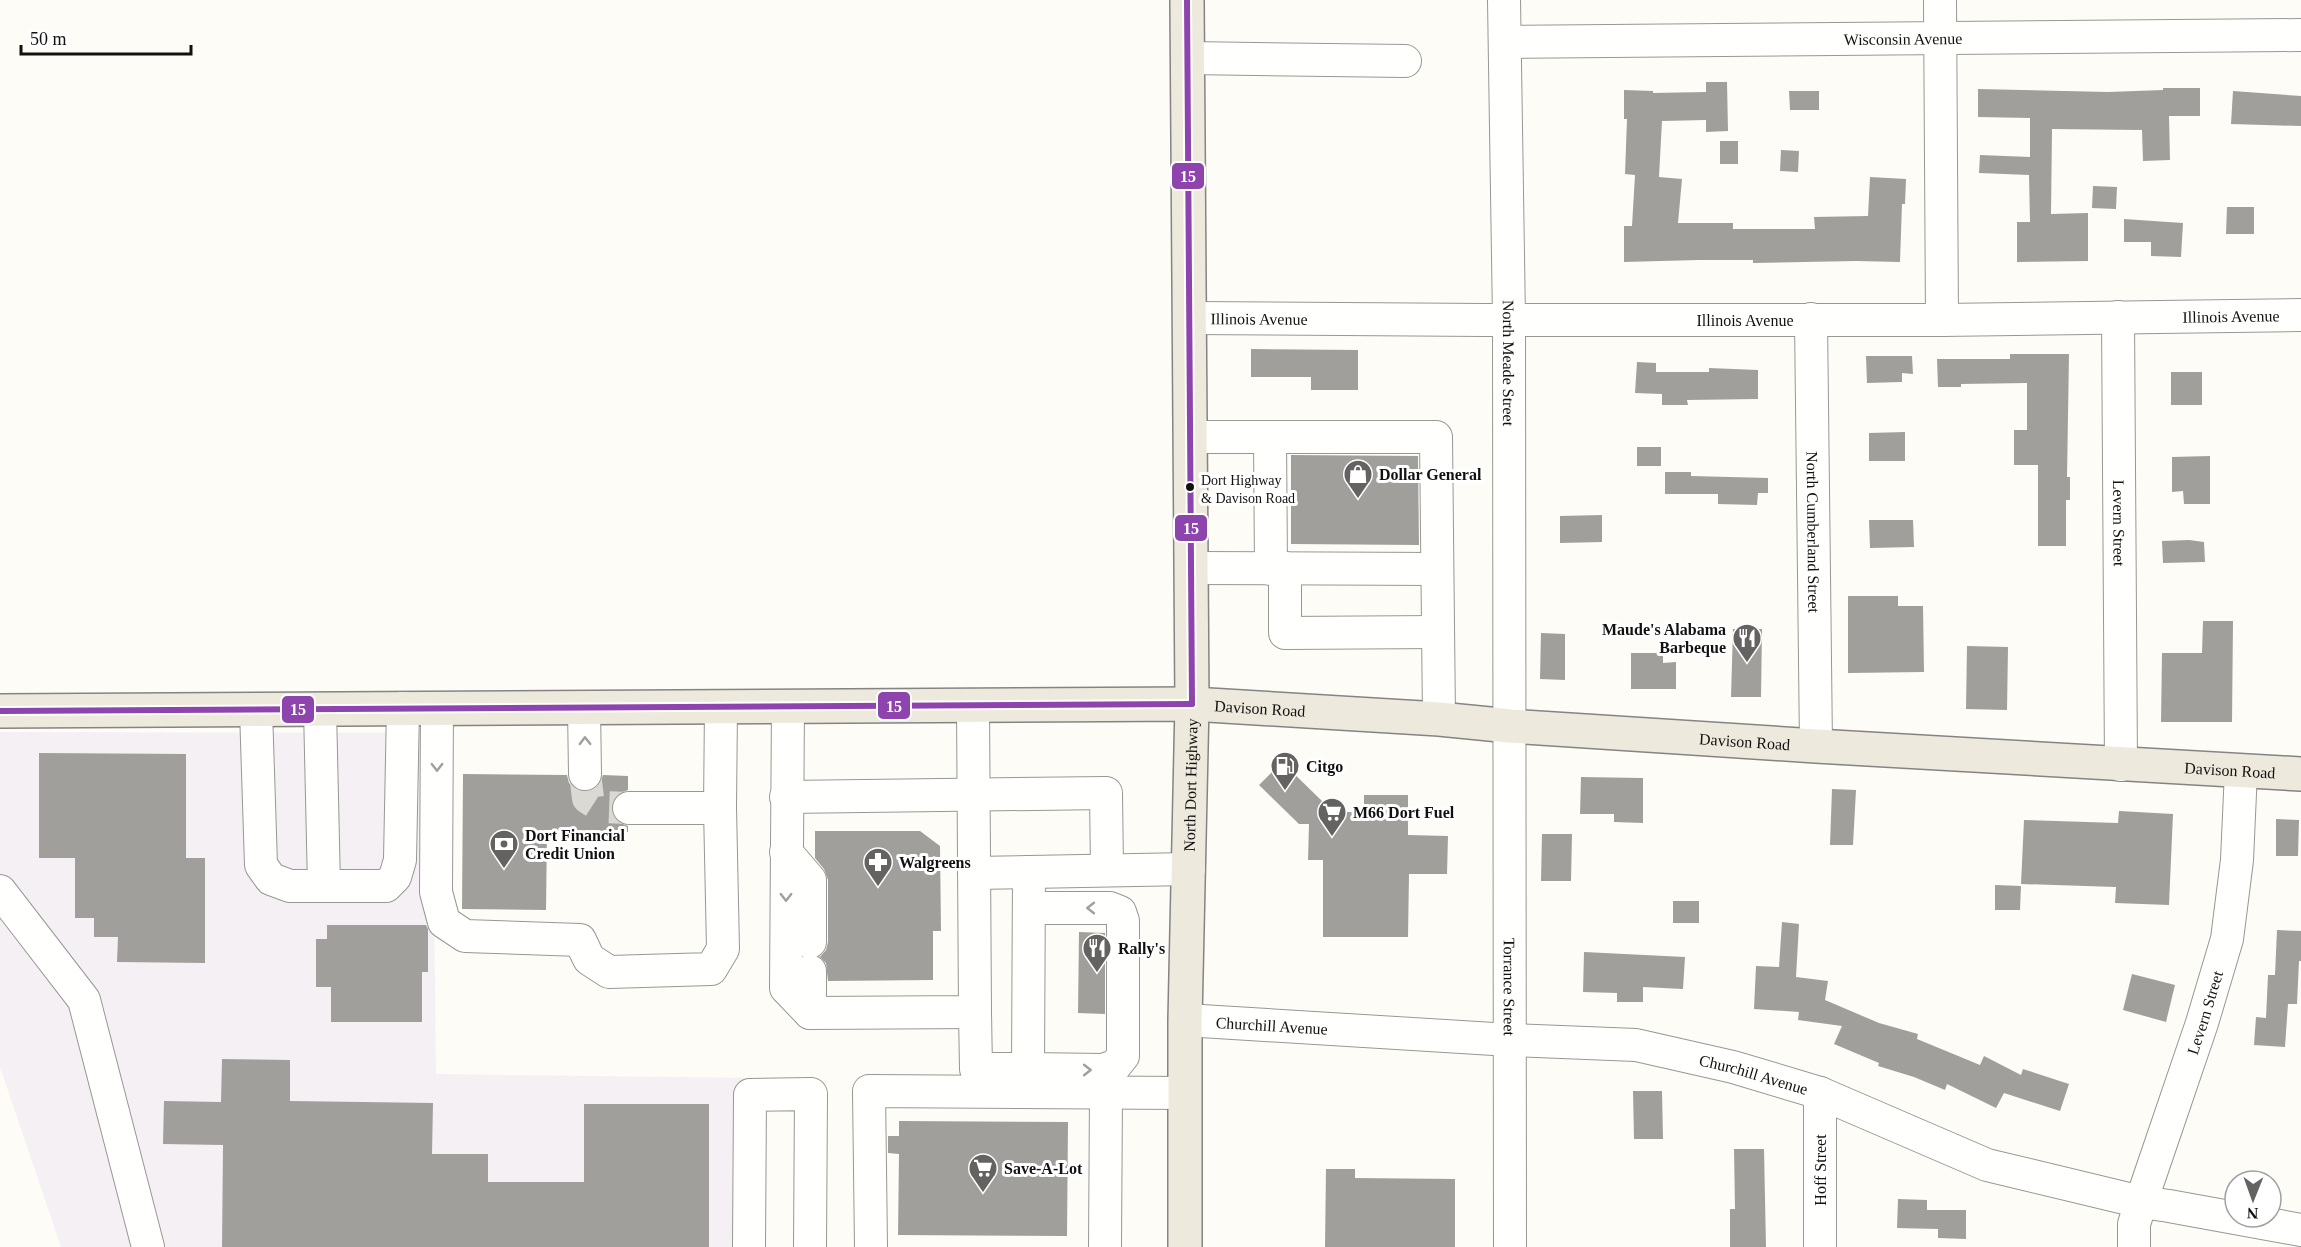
<svg xmlns="http://www.w3.org/2000/svg" width="2301" height="1247" viewBox="0 0 2301 1247" font-family="Georgia,serif">
  <style>
    .industrial { fill: #f5f0f3 }
    .building { fill: #a19f9c }
    .lines { fill: none; stroke-linecap: round; stroke-linejoin: round }
    .minor-tunnel { stroke: #dad9d4; stroke-width: 32; stroke-dasharray: 32 16; stroke-linecap: butt }
    .minor-casing { stroke: #979795; stroke-width: 34 }
    .major-casing { stroke: #858482; stroke-width: 36 }
    .minor { stroke: #fffffe; stroke-width: 32 }
    .major { stroke: #ede9dc; stroke-width: 33 }
    .bus-1-casing { stroke: #fff; stroke-width: 10 }
    .bus-1 { stroke: #8e44ad; stroke-width: 6 }
    .oneway { stroke: #a0a09f }
    .bus-dot { fill: #111; stroke: #fff; stroke-width: 2 }
    .labels { text-anchor: middle; stroke-width: 6; stroke-linejoin: round; paint-order: stroke }
    .bus-label { font-size: 14px; fill: #111; stroke: #fff; text-anchor: start }
    .street-label { font-size: 16px; fill: #111; stroke: #fff }
    .poi-label { font-size: 16px; font-weight: bold; fill: #111; stroke: #fff; text-anchor: start }
    .line-badge { stroke: #fff; stroke-width: 2 }
    .badge-label { font-size: 16px; text-anchor: middle; font-weight: bold; fill: #fff }
  </style>
  <rect width="100%" height="100%" fill="#fdfcf7"/>
  <polygon class="industrial" points="0,732 432,733 436,1074 759,1078 757,1247 61,1247 0,1067"/>
  <g class="building">
    <polygon points="1706,82 1727,82 1728,131 1706,132 1706,120 1662,121 1659,177 1682,179 1678,223 1733,223 1733,229 1815,229 1814,217 1868,216 1870,177 1906,179 1905,204 1902,204 1900,262 1856,261 1753,263 1753,260 1699,260 1624,262 1624,226 1632,226 1635,175 1625,174 1627,119 1624,119 1624,90 1653,91 1653,93 1706,92"/>
    <polygon points="2163,88 2200,88 2200,116 2169,116 2170,160 2143,161 2142,130 2052,129 2051,214 2088,213 2088,261 2017,262 2017,222 2030,222 2029,175 1979,173 1980,155 2030,157 2030,118 1978,117 1978,89 2108,92 2163,90"/>
    <polygon points="1789,91 1819,91 1819,110 1790,110"/>
    <polygon points="2233,91 2301,96 2301,126 2231,124"/>
    <rect x="1720" y="141" width="18" height="23"/>
    <polygon points="1781,150 1799,151 1798,172 1780,171"/>
    <polygon points="2093,186 2117,187 2116,209 2092,208"/>
    <polygon points="2227,207 2254,207 2254,234 2226,234"/>
    <polygon points="2124,219 2183,223 2181,257 2151,256 2151,242 2124,242"/>
    <polygon points="1251,349 1358,350 1358,390 1311,390 1311,377 1251,377"/>
    <polygon points="2010,354 2069,354 2067,477 2070,477 2070,500 2066,500 2066,546 2038,546 2038,465 2014,465 2014,430 2027,430 2027,383 1961,384 1961,387 1938,387 1937,359 2010,359"/>
    <polygon points="1866,356 1912,356 1913,374 1902,373 1902,382 1867,383"/>
    <polygon points="1637,362 1656,363 1656,372 1709,372 1709,368 1758,370 1758,399 1687,400 1688,405 1662,405 1662,394 1635,393"/>
    <rect x="2171" y="372" width="31" height="33"/>
    <polygon points="1905,432 1905,461 1869,461 1869,433"/>
    <rect x="1637" y="447" width="24" height="19"/>
    <polygon points="1291,455 1418,456 1419,545 1291,544"/>
    <polygon points="2210,456 2210,504 2184,504 2183,491 2172,492 2172,457"/>
    <polygon points="1665,472 1691,472 1691,476 1768,478 1768,493 1758,493 1757,505 1718,504 1718,494 1665,494"/>
    <polygon points="1602,515 1602,542 1560,543 1560,516"/>
    <polygon points="1869,520 1913,520 1914,547 1870,548"/>
    <polygon points="2189,540 2204,542 2205,562 2163,563 2162,541"/>
    <polygon points="1848,596 1898,596 1898,606 1923,606 1924,672 1848,673"/>
    <polygon points="2203,621 2233,621 2232,722 2161,722 2162,653 2202,653"/>
    <polygon points="1733,629 1762,629 1761,697 1731,697"/>
    <polygon points="1541,633 1565,634 1565,680 1540,679"/>
    <polygon points="1967,646 2008,647 2007,710 1966,709"/>
    <polygon points="1631,653 1663,653 1663,663 1676,662 1676,689 1631,689"/>
    <polygon points="39,753 186,754 186,858 205,858 205,963 117,962 118,937 94,937 94,918 75,918 75,858 39,858"/>
    <polygon points="1282,762 1322,801 1321,812 1364,812 1364,795 1408,795 1408,835 1448,836 1447,874 1409,874 1408,937 1323,937 1323,860 1308,860 1309,824 1299,824 1259,785"/>
    <polygon points="463,774 567,775 569,783 576,789 585,792 595,789 600,783 603,775 628,776 628,790 620,793 614,799 611,807 614,817 620,823 628,826 628,832 547,831 546,910 462,909"/>
    <polygon points="1581,777 1643,778 1643,823 1614,822 1614,814 1580,814"/>
    <polygon points="1832,789 1856,790 1853,845 1830,845"/>
    <polygon points="2119,811 2173,814 2169,905 2115,903 2116,887 2021,884 2024,820 2118,823"/>
    <polygon points="2276,819 2299,820 2298,856 2276,856"/>
    <polygon points="815,831 920,831 940,846 941,931 933,931 933,980 828,981 826,963 820,957 826,950 828,942 828,880 824,869 815,858"/>
    <polygon points="1542,834 1572,834 1571,881 1541,881"/>
    <polygon points="1995,885 2021,886 2020,910 1995,910"/>
    <rect x="1673" y="901" width="26" height="22"/>
    <polygon points="1782,922 1799,924 1796,977 1828,981 1825,1000 1879,1023 1918,1034 1917,1039 1980,1065 1984,1056 2021,1075 2023,1069 2069,1084 2060,1111 2004,1093 1996,1108 1947,1084 1945,1090 1914,1077 1878,1066 1879,1063 1834,1044 1842,1026 1798,1020 1799,1012 1754,1009 1756,966 1779,967"/>
    <polygon points="327,925 426,925 428,929 428,972 422,972 422,1022 331,1022 331,987 316,987 316,939 327,939"/>
    <polygon points="2277,930 2301,931 2301,961 2299,961 2297,1004 2288,1004 2285,1047 2254,1045 2256,1017 2266,1018 2268,975 2275,975"/>
    <polygon points="1079,932 1105,933 1105,1014 1078,1013"/>
    <polygon points="1584,952 1685,957 1683,989 1643,987 1643,1002 1617,1002 1617,993 1583,992"/>
    <polygon points="2132,974 2175,985 2166,1022 2123,1010"/>
    <polygon points="222,1059 290,1060 290,1101 433,1103 432,1154 488,1154 488,1182 584,1182 584,1104 709,1104 709,1247 222,1247 223,1145 163,1144 164,1101 221,1102"/>
    <polygon points="1633,1091 1662,1091 1663,1139 1634,1139"/>
    <polygon points="899,1121 1068,1122 1067,1236 898,1235 899,1154 888,1153 888,1136 899,1136"/>
    <polygon points="1734,1149 1764,1149 1766,1247 1730,1247 1730,1209 1735,1209"/>
    <polygon points="1326,1169 1355,1169 1355,1178 1455,1179 1455,1247 1325,1247"/>
    <polygon points="1898,1199 1927,1200 1927,1210 1966,1210 1966,1239 1938,1238 1938,1229 1897,1228"/>
  </g>
  <g class="lines">
    <polyline class="minor-tunnel" points="585,774 588,798 602,807 629,808"/>
    <g class="minor-casing">
      <g id="minor">
        <path id="s1" d="M1504,0l5,320 1,927"/>
        <polyline points="1940,0 1942,320"/>
        <path id="s2" d="M1505,42l796,-7"/>
        <polyline points="1188,58 1405,61"/>
        <path id="s3" d="M2118,317l3,448"/>
        <path id="s4" d="M1190,318l295,2h457l359,-5"/>
        <path id="s5" d="M1811,319l5,427"/>
        <polyline points="1191,437 1436,437 1439,719"/>
        <polyline points="1270,437 1271,569"/>
        <polyline points="1191,568 1437,569"/>
        <polyline points="1285,568 1285,633 1438,632"/>
        <polyline points="788,706 786,988 810,1013 975,1012 973,706"/>
        <polyline points="437,708 436,892 444,922 465,936 580,940 589,959 609,972 711,969 723,949 720,808 721,707"/>
        <polyline points="584,708 585,774"/>
        <polyline points="320,709 324,886"/>
        <polyline points="256,710 261,865 271,879 290,886 386,886 395,877 400,860 403,708"/>
        <polyline points="786,797 1106,793 1107,870"/>
        <polyline points="629,808 720,808"/>
        <polyline points="786,852 810,880 810,942"/>
        <polyline points="974,873 1189,869"/>
        <polyline points="0,891 84,1000 148,1247"/>
        <polyline points="975,1012 976,1069 1028,1069 1029,872"/>
        <polyline points="810,1013 810,971"/>
        <path id="s6" d="M1185,1020l325,20 126,5 97,22 87,26 167,72 154,37 28,4 132,24"/>
        <polyline points="1028,1069 1103,1070 1115,1066 1123,1056 1123,921 1120,912 1110,908 1029,908"/>
        <polyline points="1820,1093 1820,1247"/>
        <polyline points="749,1247 750,1095 811,1094 810,1247"/>
        <polyline points="871,1247 869,1091 1185,1093"/>
        <polyline points="1105,1247 1106,1093"/>
        <path id="s7" d="M2134,1247v-23l7,-22 61,-179 25,-84 10,-79 4,-89"/>
      </g>
    </g>
    <g class="major-casing">
      <g id="major">
        <path id="s8" d="M0,711l1192,-7 247,15 71,7 306,20 485,28"/>
        <path id="s9" d="M1185,1247v-227l7,-316 -5,-704"/>
      </g>
    </g>
    <use href="#minor" class="minor"/>
    <use href="#major" class="major"/>
    <g class="bus-1-casing">
      <g id="bus-1">
        <polyline points="1187,0 1192,704"/>
        <polyline points="0,711 1192,704"/>
      </g>
    </g>
    <use href="#bus-1" class="bus-1"/>
  </g>
  <defs><path id="oneway-chevron" d="M-2-3.5L2.5 0L-2 3.5" fill="none" stroke-width="1.6" stroke-linecap="round" stroke-linejoin="round" transform="scale(1.5)"/></defs>
  <g class="oneway">
    <use href="#oneway-chevron" transform="translate(585 741) rotate(-91)"/>
    <use href="#oneway-chevron" transform="translate(437 767) rotate(90)"/>
    <use href="#oneway-chevron" transform="translate(786 897) rotate(90)"/>
    <use href="#oneway-chevron" transform="translate(1091 908) rotate(180)"/>
    <use href="#oneway-chevron" transform="translate(1087 1070)"/>
  </g>
  <defs>
    <g id="shop-pin" transform="scale(1.5)"><path d="M0 17L-7.5 6A9.5 9.5 0 1 1 7.5 6Z" fill="#646362" stroke="#fff"/><path d="M-5-2.5h2.3a2.7 3.5 0 0 1 5.4 0H5L5.5 6h-11ZM-1.5-2.5h3a1.5 2.3 0 0 0-3 0Z" fill="#fff"/></g>
    <g id="restaurant-pin" transform="scale(1.5)"><path d="M0 17L-7.5 6A9.5 9.5 0 1 1 7.5 6Z" fill="#646362" stroke="#fff"/><path d="M-5-6h1v4h1v-4h1v4h1v-4h1v5L-1.5 .5V6h-2V.5L-5-1ZM5-6V6H3V1.5H1.5Q1.5-4 5-6Z" fill="#fff"/></g>
    <g id="fuel-pin" transform="scale(1.5)"><path d="M0 17L-7.5 6A9.5 9.5 0 1 1 7.5 6Z" fill="#646362" stroke="#fff"/><path d="M-5.5-6h7V0h2V4h1.3V-2.5L3-4.5l.8-.8L6-3V5H2.5V1h-1V6h-7ZM-4.2-4.7v3.2H.2V-4.7Z" fill="#fff"/></g>
    <g id="supermarket-pin" transform="scale(1.5)"><path d="M0 17L-7.5 6A9.5 9.5 0 1 1 7.5 6Z" fill="#646362" stroke="#fff"/><path d="M-6-5.5h2.5l.6 2H6L4.5 2H-2.5L-4.4-4H-6ZM-1.5 3.2a1.3 1.3 0 1 0 .1 0ZM3 3.2a1.3 1.3 0 1 0 .1 0Z" fill="#fff"/></g>
    <g id="bank-pin" transform="scale(1.5)"><path d="M0 17L-7.5 6A9.5 9.5 0 1 1 7.5 6Z" fill="#646362" stroke="#fff"/><path d="M-6-4H6V4H-6ZM0-2.3a2.3 2.3 0 1 0 0 4.6a2.3 2.3 0 1 0 0-4.6Z" fill="#fff"/></g>
    <g id="pharmacy-pin" transform="scale(1.5)"><path d="M0 17L-7.5 6A9.5 9.5 0 1 1 7.5 6Z" fill="#646362" stroke="#fff"/><path d="M-2-6h4v4h4v4h-4v4h-4v-4h-4v-4h4Z" fill="#fff"/></g>
  </defs>
  <g fill-rule="evenodd">
    <use href="#shop-pin" x="1358" y="474"/>
    <use href="#restaurant-pin" x="1747" y="638"/>
    <use href="#fuel-pin" x="1285" y="766"/>
    <use href="#supermarket-pin" x="1332" y="812"/>
    <use href="#bank-pin" x="504" y="844"/>
    <use href="#pharmacy-pin" x="878" y="862"/>
    <use href="#restaurant-pin" x="1097" y="948"/>
    <use href="#supermarket-pin" x="983" y="1168"/>
  </g>
  <circle class="bus-dot" cx="1190" cy="487" r="5"/>
  <g class="labels">
    <g class="bus-label">
      <text x="1201" y="485">Dort Highway<tspan x="1201" dy="18">&amp; Davison Road</tspan></text>
    </g>
    <g class="street-label">
      <text dy="6" stroke="none"><textPath href="#s2" startOffset="398">Wisconsin Avenue</textPath></text>
      <text dy="6" stroke="none"><textPath href="#s4" startOffset="1041">Illinois Avenue</textPath></text>
      <text dy="6" stroke="none"><textPath href="#s4" startOffset="69">Illinois Avenue</textPath></text>
      <text dy="6" stroke="none"><textPath href="#s4" startOffset="555">Illinois Avenue</textPath></text>
      <text dy="6" stroke="none"><textPath href="#s1" startOffset="363">North Meade Street</textPath></text>
      <text dy="6" stroke="none"><textPath href="#s3" startOffset="206">Levern Street</textPath></text>
      <text dy="6" stroke="none"><textPath href="#s5" startOffset="213">North Cumberland Street</textPath></text>
      <text dy="6" stroke="none"><textPath href="#s8" startOffset="1260">Davison Road</textPath></text>
      <text dy="6" stroke="none"><textPath href="#s8" startOffset="1746">Davison Road</textPath></text>
      <text dy="6" stroke="none"><textPath href="#s8" startOffset="2232">Davison Road</textPath></text>
      <text dy="6" stroke="none"><textPath href="#s9" startOffset="462">North Dort Highway</textPath></text>
      <text dy="6" stroke="none"><textPath href="#s1" startOffset="987">Torrance Street</textPath></text>
      <text dy="6" stroke="none"><textPath href="#s7" startOffset="246">Levern Street</textPath></text>
      <text dy="6" stroke="none"><textPath href="#s6" startOffset="87">Churchill Avenue</textPath></text>
      <text dy="6" stroke="none"><textPath href="#s6" startOffset="573">Churchill Avenue</textPath></text>
      <text transform="translate(1820 1170) rotate(-90)" y="6">Hoff Street</text>
    </g>
    <g class="poi-label">
      <text x="1379" y="480">Dollar General</text>
      <text x="1726" y="635" text-anchor="end">Maude's Alabama<tspan x="1726" dy="18">Barbeque</tspan></text>
      <text x="1306" y="772">Citgo</text>
      <text x="1353" y="818">M66 Dort Fuel</text>
      <text x="525" y="841">Dort Financial<tspan x="525" dy="18">Credit Union</tspan></text>
      <text x="899" y="868">Walgreens</text>
      <text x="1118" y="954">Rally's</text>
      <text x="1004" y="1174">Save-A-Lot</text>
    </g>
  </g>
  <g class="line-badge">
    <rect x="1171" y="162" width="34" height="28" rx="6" fill="#8e44ad"/>
    <rect x="1174" y="514" width="34" height="28" rx="6" fill="#8e44ad"/>
    <rect x="877" y="691" width="34" height="29" rx="6" fill="#8e44ad"/>
    <rect x="281" y="695" width="34" height="29" rx="6" fill="#8e44ad"/>
  </g>
  <g class="badge-label">
    <text x="1188" y="182">15</text>
    <text x="1191" y="534">15</text>
    <text x="894" y="712">15</text>
    <text x="298" y="715">15</text>
  </g>
  <g transform="translate(2253 1199) rotate(181)"><circle r="28" fill="#ffffff" stroke="#a0a0a0" stroke-width="1.5"/>
  <path d="M0-4.5L10 22L0 15L-10 22Z" fill="#646362"/>
  <text y="-9" font-size="16" font-weight="bold" text-anchor="middle" fill="#111111">N</text>
  </g>
  <path d="M21 45v9h170v-9" fill="none" stroke="#111111" stroke-width="3"/>
  <text x="30" y="45" font-size="18" fill="#111111" stroke="#ffffff" stroke-width="4.5" paint-order="stroke">50 m</text>
</svg>
